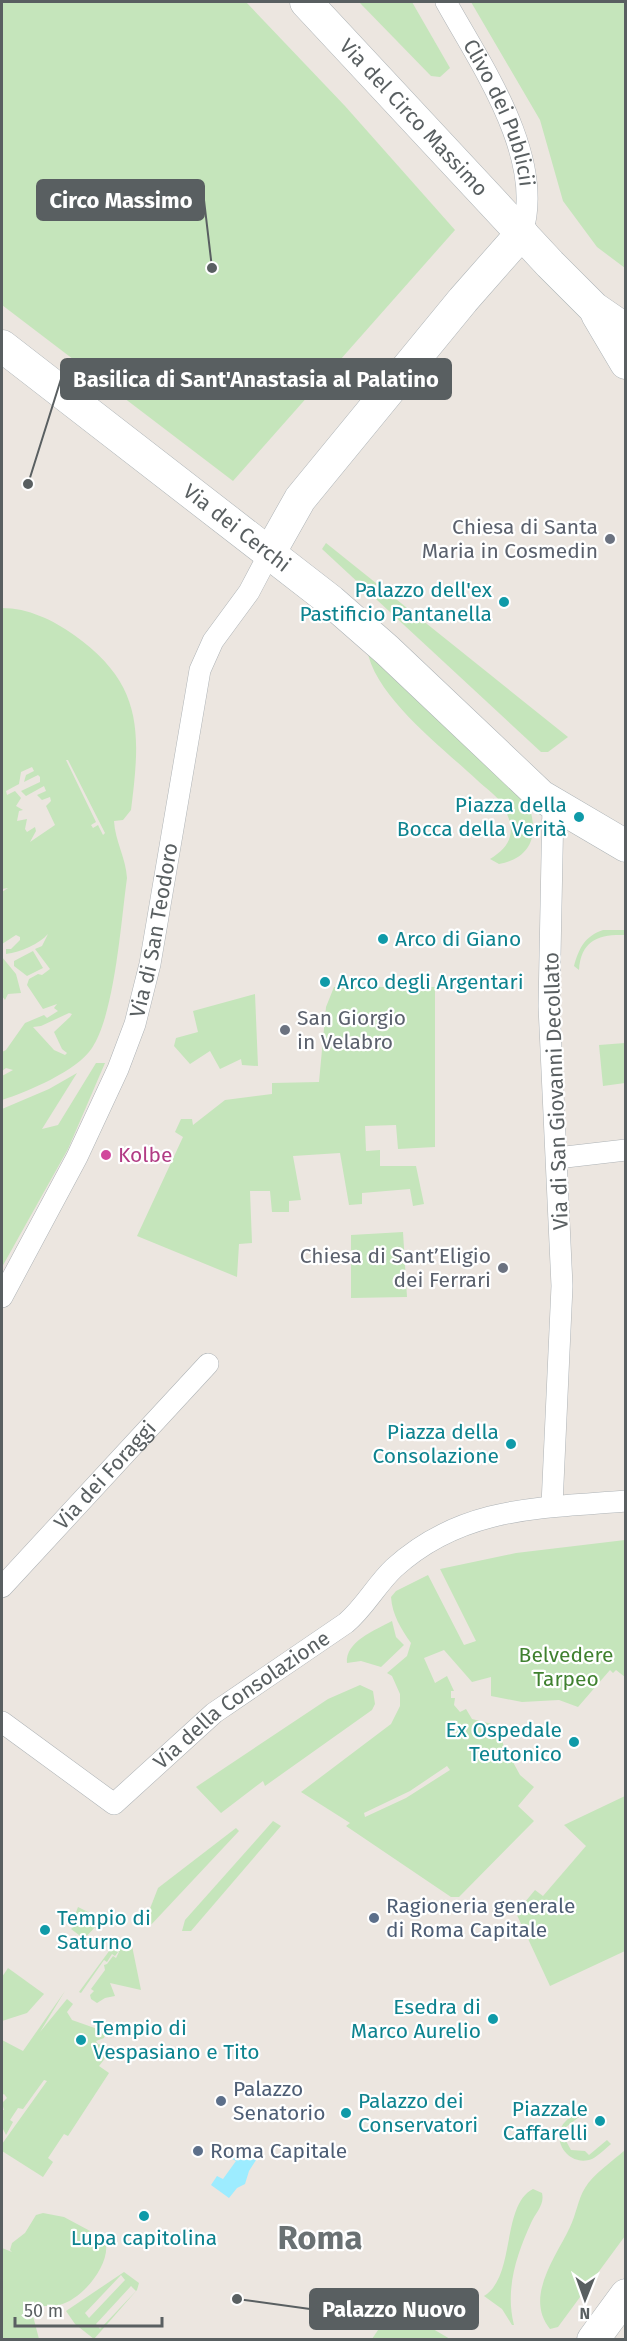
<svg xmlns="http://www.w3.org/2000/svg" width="627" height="2341" viewBox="0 0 627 2341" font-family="'Fira Sans',sans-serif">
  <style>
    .green { fill: #c5e5bb; fill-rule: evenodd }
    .water { fill: #9decff }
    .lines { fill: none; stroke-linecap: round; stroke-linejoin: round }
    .street-casing { stroke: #aeb3b6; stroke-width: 22 }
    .secondary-casing { stroke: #adb3b6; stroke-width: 33 }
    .street { stroke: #fff; stroke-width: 21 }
    .secondary { stroke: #fff; stroke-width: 32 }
    .worship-dot { fill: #6b7280; stroke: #fff; stroke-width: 2 }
    .culture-dot { fill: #0f9aa8; stroke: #fff; stroke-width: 2 }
    .hotel-dot { fill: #d1479c; stroke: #fff; stroke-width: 2 }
    .service-dot { fill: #5c6f8a; stroke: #fff; stroke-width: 2 }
    .labels { text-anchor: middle; stroke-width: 4.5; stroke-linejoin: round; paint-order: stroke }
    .street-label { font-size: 21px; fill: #595f61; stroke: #fff }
    .worship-label { font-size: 21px; fill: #5b616d; stroke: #fff; text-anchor: end }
    .culture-label { font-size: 21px; fill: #0d838f; stroke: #fff; text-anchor: end }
    .hotel-label { font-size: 21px; fill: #b23c85; stroke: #fff; text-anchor: start }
    .park-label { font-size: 21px; fill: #408130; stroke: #fff }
    .service-label { font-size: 21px; fill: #4e5e75; stroke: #fff; text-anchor: start }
    .town-label { font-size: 33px; font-weight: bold; fill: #6a7173; stroke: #fff }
    .leader { fill: none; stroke: #595f61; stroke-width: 2 }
    .callout-dot { fill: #595f61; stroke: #fff; stroke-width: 2 }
    .callout { fill: #595f61; stroke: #595f61; stroke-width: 2 }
    .callout-label { font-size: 22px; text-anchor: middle; font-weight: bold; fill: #fff }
  </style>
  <rect width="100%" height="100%" fill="#ece6e0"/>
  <g class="green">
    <polygon points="2,2 246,2 345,106 455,230 233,481 2,305"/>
    <polygon points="359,2 412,2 450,68 440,77 431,76"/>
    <polygon points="471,2 625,2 625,268 597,247 563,201 540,120"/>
    <polygon points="326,543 568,737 548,752 541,752 322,549"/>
    <path d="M2,608c26,0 51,12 72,27 69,49 67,96 57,175l-8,10 -9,1c1,20 12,37 13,57 -6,43 -12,135 -35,170 -15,23 -65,44 -90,52v-24l11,-6 -7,-2 -4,3v-19l4,-2 19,-27 19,-8 3,3 11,-7 -4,-3 3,-4 -14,5 -16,-24 2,-6 9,-5 4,1 8,-6 -15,-20 7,-3 6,-12c-9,10 -27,18 -42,20v-5h5l9,-9v-3l-4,-2 -14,9v-52l6,-4 -6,1zM66,760h2l37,73 -2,2 -5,-10 -5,3 -2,-3 5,-3zM32,767l2,4 -8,4 -2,7 14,-7 2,2v5l-19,9 5,5 18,-10 2,5 -9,4 5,5 8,-3 1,4 -5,5 9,19 -25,17 6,-11 -1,-4 -8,5 -2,-3 2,-10 -10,2 2,-10 4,-1 -7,-4 5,-8 -6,-7 -8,4 -1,-4 13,-7 2,-12zM69,1013l3,1 -2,3 -16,15 8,17 5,4 -2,2 -11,-5 -21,-23 8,-1z"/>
    <path d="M367,649l162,157c10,29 2,52 -30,58l-9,-5c22,-14 27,-28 13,-53 -5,-10 -18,-18 -26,-26 -34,-32 -103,-84 -110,-131z"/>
    <path d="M603,930h22v5c-26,-1 -44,5 -46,35l-5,-4c5,-18 11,-30 29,-36z"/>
    <polygon points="33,951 43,968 27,976 14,966 14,961"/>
    <polygon points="2,957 16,974 21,993 8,994 5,1000 2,996"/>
    <polygon points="334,987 435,987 435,1147 398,1149 396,1125 365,1126 366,1151 380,1150 380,1166 416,1166 424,1204 413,1206 410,1189 362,1193 362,1204 349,1205 340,1153 293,1156 301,1200 289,1201 289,1212 272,1212 270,1191 250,1191 252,1243 239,1244 237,1277 137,1236 183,1137 175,1132 181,1119 192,1119 193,1125 225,1100 272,1094 272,1083 319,1082 326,1007"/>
    <polygon points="255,994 258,1066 242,1065 241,1059 220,1069 210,1051 190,1064 174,1046 176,1038 198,1032 193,1011"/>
    <polygon points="625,1043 625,1083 603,1086 599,1045"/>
    <polygon points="96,1063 105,1063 68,1149 2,1267 2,1109 49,1089 77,1073 42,1129 58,1125"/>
    <polygon points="403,1232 407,1297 351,1298 351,1235"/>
    <path d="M625,1540v137l-9,-7 -3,3 -3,-3 -32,37 -19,-7 -37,2 -31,-6v-19l-19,5 -28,-32 -20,8 11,25 12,-7 7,15h-3v7h4l-1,7 6,7 6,-3 6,10 28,7 3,18 17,31 14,12 -16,19 16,15 -75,76h-8l-105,-71 4,-3 -49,-31 90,-68 9,-18v-12l-8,-18 -5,-3 20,-17 4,-13c-10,-14 -19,-29 -20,-46l5,-6 32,-16 36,70 12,-4 -36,-72 76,-16zM447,1766l3,4 -44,28 -41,19 -1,-4 46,-22z"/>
    <path d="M392,1621l4,16 8,8 -23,22 -20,-6 -14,2c-2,-21 28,-33 45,-42z"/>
    <polygon points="360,1685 373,1691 375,1704 372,1710 265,1786 263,1781 221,1813 196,1787 328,1699"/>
    <polygon points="625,1796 625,1951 550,1986 516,1913 535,1890 543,1896 586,1846 564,1825"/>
    <polygon points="273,1821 281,1826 191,1931 182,1931 185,1920"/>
    <polygon points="236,1828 239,1831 149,1927 144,1924 158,1888"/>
    <polygon points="78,1907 96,1916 100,1922 79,1944 79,1935 71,1929 76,1924 75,1915"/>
    <polygon points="130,1936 141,1990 110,1983 115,1996 105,1998 97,2003 91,1999 90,1995 94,1991 91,1989 105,1970 104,1965 107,1964 113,1956 116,1958 119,1952 116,1949 119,1942 114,1949 118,1952 115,1956 112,1954 107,1962 104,1960 81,1993 79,1992 118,1939"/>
    <polygon points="8,1968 44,1994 27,2013 2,2021 2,1977"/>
    <polygon points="65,1991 40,2032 67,1999 73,2004 67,2012 72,2020 106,2032 104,2038 96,2041 98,2044 124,2051 120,2058 110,2052 99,2066 109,2073 68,2136 64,2134 48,2158 53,2162 43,2177 2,2151 2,2144 47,2081 44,2080 23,2109 18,2108 10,2120 13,2122 6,2135 2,2127 2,2110 4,2110 2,2103 7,2098 4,2094 2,2095 2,2040 23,2051"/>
    <path d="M579,2110l4,4 -17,13 3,4 -3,10 5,9 14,1 4,4 18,-15 4,4c-6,5 -13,12 -19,15 -20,8 -40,-14 -30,-33 3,-6 12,-11 17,-16z"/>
    <path d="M625,2150v86l-67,91 -8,2c-26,-32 6,-72 20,-102 6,-12 8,-28 15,-39 8,-14 28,-27 40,-38z"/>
    <path d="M533,2189l9,4c3,12 -7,20 -11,30 -15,33 -26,67 -17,102h-2l-10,-16 -18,-13c32,-19 17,-91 49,-107z"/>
    <path d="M43,2213l21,4 41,22c8,24 -23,61 -46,66 -4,1 -10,1 -15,1l-11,10 6,23h-37v-91l10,4 -2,-2 2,-7 13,-10 11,-18z"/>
    <path d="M124,2272l15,11 -2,7 -43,49 -19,-15 -9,-13zM121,2275l4,5 -36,38 -4,-5zM131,2286l5,5 -36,38 -4,-5z"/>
    <polygon points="394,2306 450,2339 372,2339"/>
  </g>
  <polygon class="water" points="236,2147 256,2160 249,2171 245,2184 237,2188 229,2198 211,2185 217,2176 223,2179 236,2161 229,2157"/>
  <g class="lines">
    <g class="street-casing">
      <g id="street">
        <path id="s1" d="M446,2c35,63 100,156 76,231"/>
        <polyline points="557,1158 626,1150"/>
        <path id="s2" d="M2,1297l75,-140 41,-88 17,-45 15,-60 50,-294 13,-29 36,-49 20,-38"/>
        <polyline points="552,1505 562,1286 549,1006 553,806"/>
        <path id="s3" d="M2,1587l206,-223"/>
        <path id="s4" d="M2,1722l112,82 100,-91 132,-90c19,-16 30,-38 48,-55 68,-62 147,-60 232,-67"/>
      </g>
    </g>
    <g class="secondary-casing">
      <g id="secondary">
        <path id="s5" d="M306,2l244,262 44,44 32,22"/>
        <polyline points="597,314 626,363"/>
        <path id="s6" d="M2,346l329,255 56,49 154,146 85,50"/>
        <polyline points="269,554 300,499 463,300 522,233"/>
        <polyline points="593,2340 626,2295"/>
      </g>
    </g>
    <use href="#street" class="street"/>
    <use href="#secondary" class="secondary"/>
  </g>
  <g class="worship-dot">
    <circle cx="610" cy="539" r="6"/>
    <circle cx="285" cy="1030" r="6"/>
    <circle cx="503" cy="1268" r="6"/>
  </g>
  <g class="culture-dot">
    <circle cx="504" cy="602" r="6"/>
    <circle cx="579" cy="817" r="6"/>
    <circle cx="383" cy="939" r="6"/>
    <circle cx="325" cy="982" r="6"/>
    <circle cx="511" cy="1444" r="6"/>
    <circle cx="574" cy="1742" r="6"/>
    <circle cx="45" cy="1930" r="6"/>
    <circle cx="493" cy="2019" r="6"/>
    <circle cx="81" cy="2040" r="6"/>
    <circle cx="346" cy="2113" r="6"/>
    <circle cx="600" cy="2121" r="6"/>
    <circle cx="144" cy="2216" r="6"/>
  </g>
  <circle class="hotel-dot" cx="106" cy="1155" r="6"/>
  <g class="service-dot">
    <circle cx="374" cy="1918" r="6"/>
    <circle cx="221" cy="2101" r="6"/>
    <circle cx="198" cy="2151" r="6"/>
  </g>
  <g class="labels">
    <g class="street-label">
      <text dy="7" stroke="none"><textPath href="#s1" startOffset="124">Clivo dei Publicii</textPath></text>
      <text dy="7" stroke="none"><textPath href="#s5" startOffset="158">Via del Circo Massimo</textPath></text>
      <text dy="7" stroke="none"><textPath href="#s6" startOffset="297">Via dei Cerchi</textPath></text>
      <text dy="7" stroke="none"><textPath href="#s2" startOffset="400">Via di San Teodoro</textPath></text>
      <text transform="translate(556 1091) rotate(-92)" y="7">Via di San Giovanni Decollato</text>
      <text dy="7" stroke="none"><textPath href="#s3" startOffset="152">Via dei Foraggi</textPath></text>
      <text dy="7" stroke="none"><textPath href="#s4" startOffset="304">Via della Consolazione</textPath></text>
    </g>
    <g class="worship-label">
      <text x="598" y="534">Chiesa di Santa<tspan x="598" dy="24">Maria in Cosmedin</tspan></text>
      <text x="297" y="1025" text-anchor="start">San Giorgio<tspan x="297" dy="24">in Velabro</tspan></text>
      <text x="491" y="1263">Chiesa di Sant’Eligio<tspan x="491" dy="24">dei Ferrari</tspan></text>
    </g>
    <g class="culture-label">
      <text x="492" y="597">Palazzo dell'ex<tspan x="492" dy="24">Pastificio Pantanella</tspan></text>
      <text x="567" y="812">Piazza della<tspan x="567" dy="24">Bocca della Verità</tspan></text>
      <text x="395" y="946" text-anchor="start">Arco di Giano</text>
      <text x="337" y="989" text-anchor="start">Arco degli Argentari</text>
      <text x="499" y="1439">Piazza della<tspan x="499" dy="24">Consolazione</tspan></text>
      <text x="562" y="1737">Ex Ospedale<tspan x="562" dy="24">Teutonico</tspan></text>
      <text x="57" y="1925" text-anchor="start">Tempio di<tspan x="57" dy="24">Saturno</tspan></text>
      <text x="481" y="2014">Esedra di<tspan x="481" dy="24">Marco Aurelio</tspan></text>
      <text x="93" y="2035" text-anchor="start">Tempio di<tspan x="93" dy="24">Vespasiano e Tito</tspan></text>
      <text x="358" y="2108" text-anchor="start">Palazzo dei<tspan x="358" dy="24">Conservatori</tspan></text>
      <text x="588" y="2116">Piazzale<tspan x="588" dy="24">Caffarelli</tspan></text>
      <text x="144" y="2245" text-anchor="middle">Lupa capitolina</text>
    </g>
    <g class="hotel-label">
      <text x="118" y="1162">Kolbe</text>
    </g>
    <g class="park-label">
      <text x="566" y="1662">Belvedere<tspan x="566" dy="24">Tarpeo</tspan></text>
    </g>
    <g class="service-label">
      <text x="386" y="1913">Ragioneria generale<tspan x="386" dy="24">di Roma Capitale</tspan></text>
      <text x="233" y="2096">Palazzo<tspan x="233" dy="24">Senatorio</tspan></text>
      <text x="210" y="2158">Roma Capitale</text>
    </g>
    <g class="town-label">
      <text x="320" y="2249">Roma</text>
    </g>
  </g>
  <path class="leader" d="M212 268L204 200M28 484L61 379M237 2299L310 2309"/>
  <g class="callout-dot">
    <circle cx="212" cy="268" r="6"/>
    <circle cx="28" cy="484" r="6"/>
    <circle cx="237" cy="2299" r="6"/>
  </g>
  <g class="callout">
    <rect x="37" y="180" width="167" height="40" rx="6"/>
    <rect x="61" y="359" width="390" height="40" rx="6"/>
    <rect x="310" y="2289" width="168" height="40" rx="6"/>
  </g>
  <g class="callout-label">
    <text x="121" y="208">Circo Massimo</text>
    <text x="256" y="387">Basilica di Sant'Anastasia al Palatino</text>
    <text x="394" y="2317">Palazzo Nuovo</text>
  </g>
  <rect width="627" height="2341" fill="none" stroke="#595f61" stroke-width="6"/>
  <g transform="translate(585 2299) rotate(181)" stroke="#ffffff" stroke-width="4.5" paint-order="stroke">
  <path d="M0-4.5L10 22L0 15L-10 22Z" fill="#595f61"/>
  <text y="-9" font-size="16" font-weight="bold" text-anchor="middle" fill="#595f61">N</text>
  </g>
  <path d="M15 2317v9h147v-9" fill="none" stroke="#595f61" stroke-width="3"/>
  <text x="24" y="2317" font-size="18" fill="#595f61" stroke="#ffffff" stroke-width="4.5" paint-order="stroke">50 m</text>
</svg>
